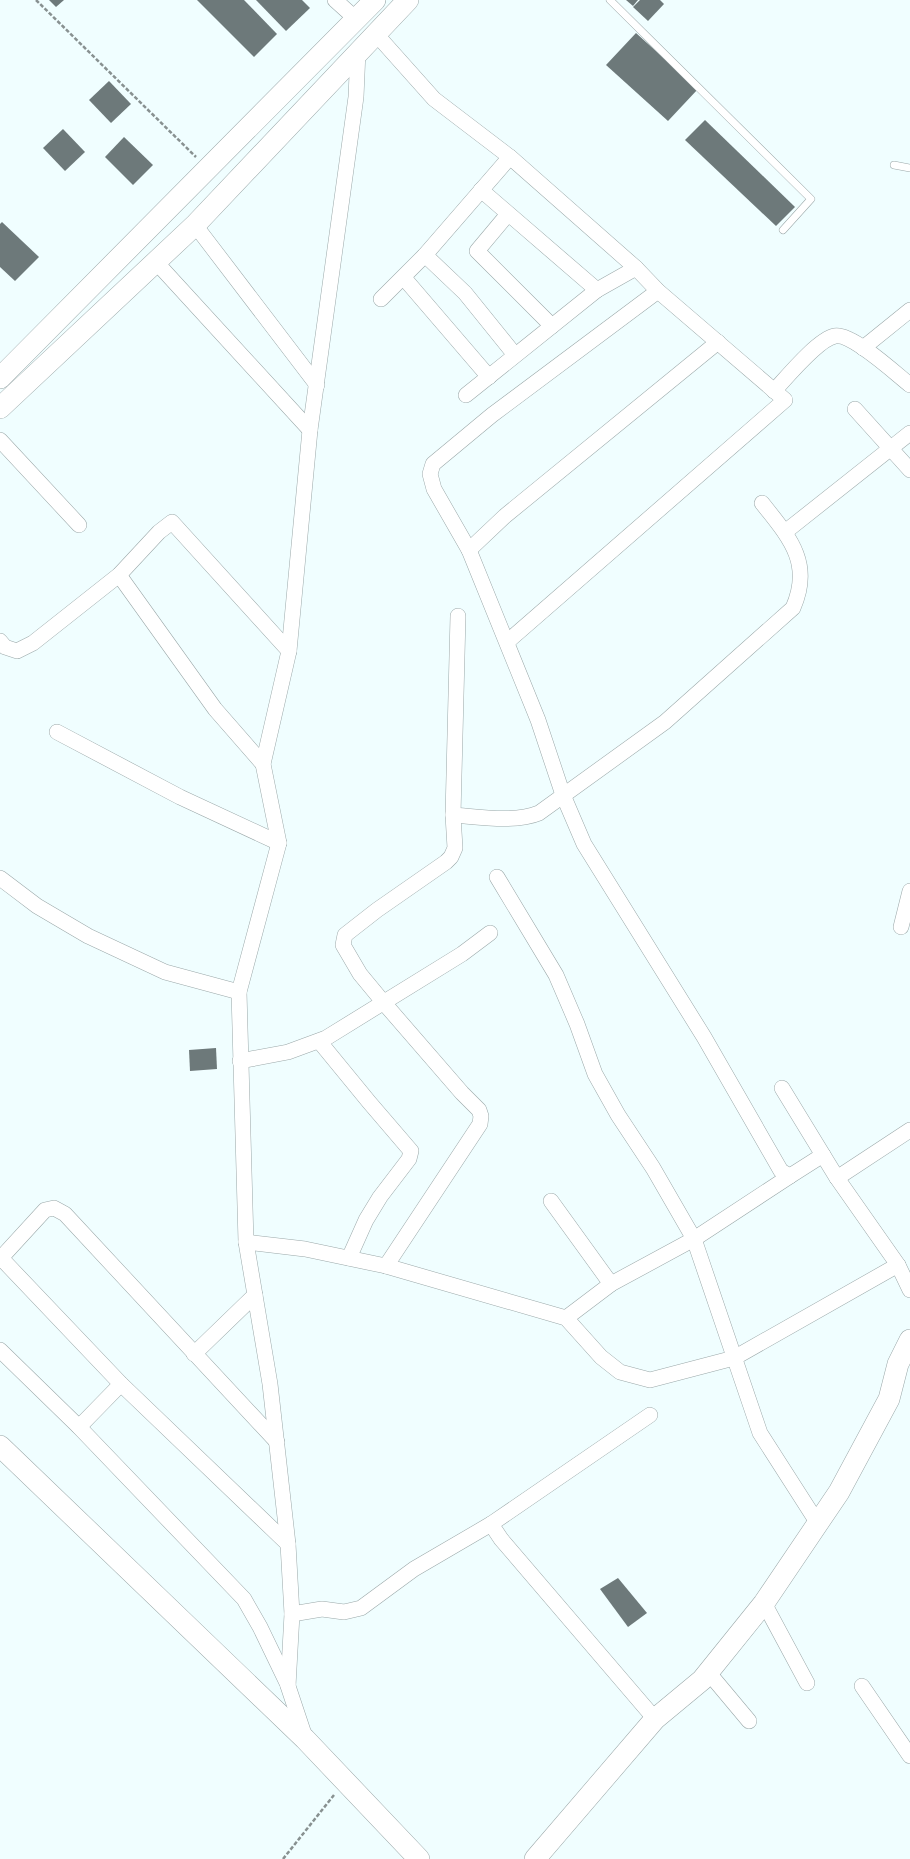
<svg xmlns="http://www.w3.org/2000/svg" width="910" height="1859" viewBox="0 0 910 1859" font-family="Cabin,sans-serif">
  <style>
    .building { fill: #6d797a }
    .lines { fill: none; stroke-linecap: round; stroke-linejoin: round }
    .lane-casing { stroke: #9ba8a9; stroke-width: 8 }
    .street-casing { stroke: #9ba8a9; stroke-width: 16 }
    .secondary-casing { stroke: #9ba8a9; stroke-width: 22 }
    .path { stroke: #889191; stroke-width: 2.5; stroke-dasharray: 4 2; stroke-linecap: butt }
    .lane { stroke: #fff; stroke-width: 7 }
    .street { stroke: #fff; stroke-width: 15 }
    .secondary { stroke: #fff; stroke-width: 21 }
  </style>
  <rect width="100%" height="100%" fill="#f0feff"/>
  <g class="building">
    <polygon points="49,0 64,0 56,7"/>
    <polygon points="197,0 244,0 277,34 254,57"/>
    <polygon points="256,0 302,0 310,8 286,31"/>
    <polygon points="626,0 638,0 633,6"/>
    <polygon points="640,0 660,0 664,4 648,21 633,7"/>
    <polygon points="636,33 698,89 668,121 606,65"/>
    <polygon points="109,81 131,104 111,123 89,100"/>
    <polygon points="705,120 795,207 776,226 685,140"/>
    <polygon points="63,129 85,152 65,171 43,148"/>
    <polygon points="124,137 153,165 133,185 105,157"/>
    <polygon points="2,222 39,257 15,281 0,267 0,224"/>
    <polygon points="216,1048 217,1069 190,1071 189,1050"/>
    <polygon points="618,1578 647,1613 628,1627 600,1589"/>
  </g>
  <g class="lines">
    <g class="lane-casing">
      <g id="lane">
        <polyline points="610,0 811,199 783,230"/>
        <polyline points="894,165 910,168"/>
      </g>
    </g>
    <g class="street-casing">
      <g id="street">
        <polyline points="335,0 356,19"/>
        <polyline points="376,34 434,99 510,157 636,268 658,291 785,400 507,642"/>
        <polyline points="481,190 597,290"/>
        <polyline points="508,214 477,251 552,326"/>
        <polyline points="195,225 317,385"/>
        <polyline points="425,255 465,293 515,355"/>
        <polyline points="156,262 310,430"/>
        <polyline points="404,278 489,377"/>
        <polyline points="658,291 492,415 433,464 430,474 434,489 469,550 505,516 718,342"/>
        <polyline points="381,299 425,255 510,157"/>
        <polyline points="863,348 910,310"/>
        <path d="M774,391c12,-13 44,-52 61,-55 17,-3 61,38 75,49"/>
        <polyline points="466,395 597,290 636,268"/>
        <polyline points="855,409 910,470"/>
        <polyline points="0,440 79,525"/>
        <polyline points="785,532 910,433"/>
        <polyline points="469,550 538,720 563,795 584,844 704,1037 781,1171 790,1176 823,1155"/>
        <polyline points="119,575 215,709 263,764"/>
        <polyline points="0,641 5,647 17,651 33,643 119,575 159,532 172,522 289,651"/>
        <polyline points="57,732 180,797 279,843"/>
        <path d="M453,815c26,2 62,8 86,-2l126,-91 128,-114c20,-45 -4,-71 -31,-105"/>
        <polyline points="497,877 556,975 577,1024 595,1074 618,1115 653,1168 694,1239 760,1433 817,1522"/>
        <polyline points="0,878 37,906 88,936 165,972 239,992"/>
        <polyline points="901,927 910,891"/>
        <polyline points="319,1041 369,1102 411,1151 409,1159 380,1197 366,1220 349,1258"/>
        <polyline points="240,1061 288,1052 326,1038 462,954 490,933"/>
        <polyline points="782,1088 837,1178 898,1265 910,1290"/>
        <polyline points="837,1178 910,1130"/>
        <polyline points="551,1201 611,1284"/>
        <polyline points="246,1242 305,1249 386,1266 566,1318 601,1357 620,1372 650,1380 734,1358 898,1265"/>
        <polyline points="1,1258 121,1384 288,1544"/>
        <polyline points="0,1259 45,1210 54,1208 65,1214 277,1442"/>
        <polyline points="386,1266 480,1124 481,1116 479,1110 462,1093 384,1003 360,974 343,945 345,935 377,910 446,862 451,857 455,848 453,815 458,616"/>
        <polyline points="566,1318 611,1284 694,1239 790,1176"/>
        <polyline points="0,1350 79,1427 244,1599 260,1627 288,1685"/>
        <polyline points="194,1354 255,1295"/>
        <polyline points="650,1415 491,1524 501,1539 655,1719"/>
        <polyline points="79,1427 121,1384"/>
        <polyline points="764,1603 807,1683"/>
        <polyline points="292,1614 322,1609 344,1612 361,1608 414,1569 491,1524"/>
        <polyline points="708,1672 749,1721"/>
        <polyline points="862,1686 910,1756"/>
        <polyline points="305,1737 288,1686 292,1614 288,1544 270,1384 246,1242 239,992 279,843 263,764 289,651 310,430 356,97 358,51"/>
      </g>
    </g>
    <g class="secondary-casing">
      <g id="secondary">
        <polyline points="0,378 375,0"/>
        <polyline points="0,408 195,225 408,0"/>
        <polyline points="0,1446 305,1739 419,1859"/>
        <polyline points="535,1859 655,1719 702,1680 764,1603 839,1492 889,1399 898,1364 910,1340"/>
      </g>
    </g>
    <g class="path">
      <polyline points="36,0 196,157"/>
      <polyline points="283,1859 334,1795"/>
    </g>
    <use href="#lane" class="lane"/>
    <use href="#street" class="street"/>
    <use href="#secondary" class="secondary"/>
  </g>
</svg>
